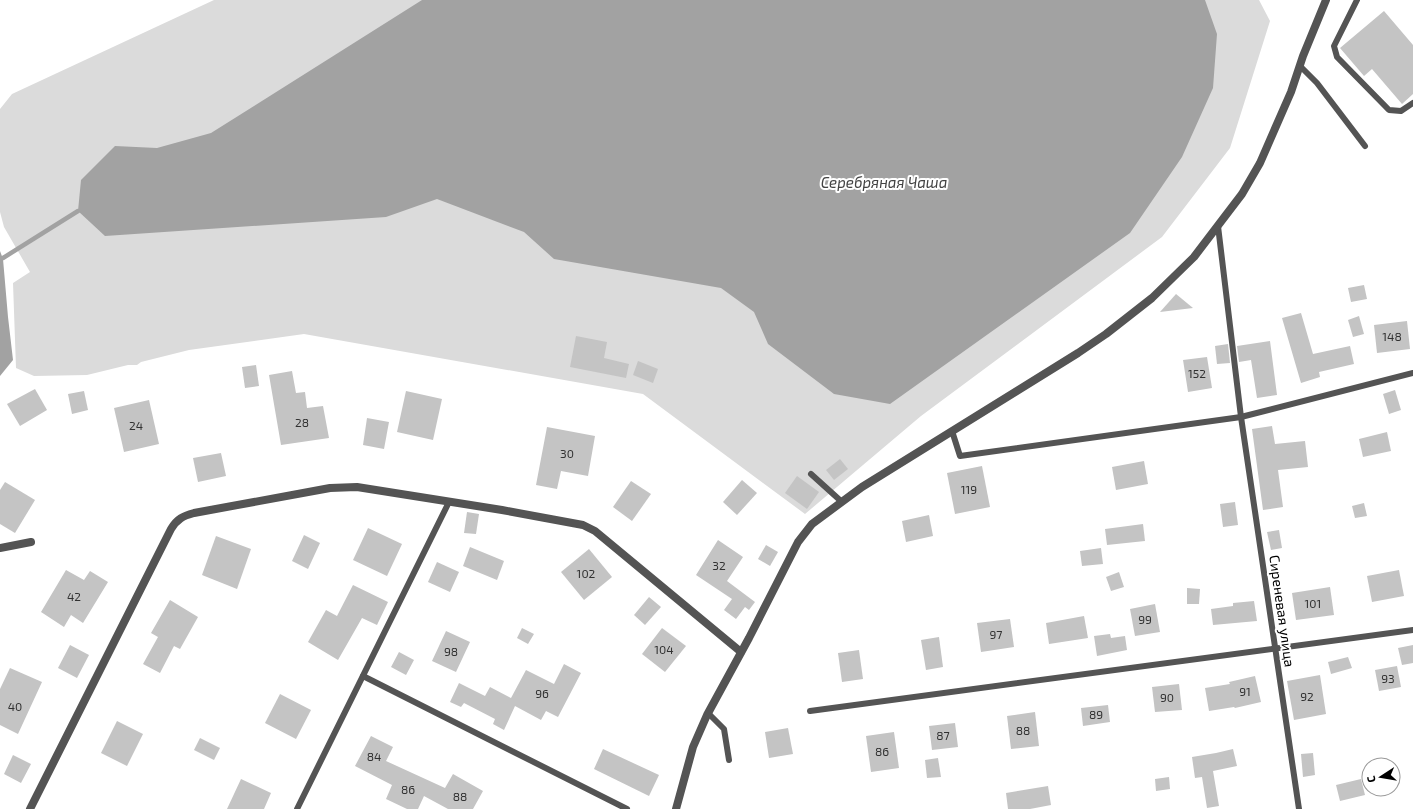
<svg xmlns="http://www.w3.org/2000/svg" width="1413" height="809" viewBox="0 0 1413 809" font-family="'Exo 2',sans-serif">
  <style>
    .green { fill: #dbdbdb }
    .water { fill: #a2a2a2 }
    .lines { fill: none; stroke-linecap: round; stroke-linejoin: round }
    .stream { stroke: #a2a2a2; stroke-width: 4.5 }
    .building { fill: #c4c4c4 }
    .lane { stroke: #545454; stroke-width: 6 }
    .street { stroke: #545454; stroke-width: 8 }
    .labels { text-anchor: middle; stroke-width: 4; stroke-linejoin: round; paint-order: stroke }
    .number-label { font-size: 12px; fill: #313131 }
    .street-label { font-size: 14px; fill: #000; stroke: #fff }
    .water-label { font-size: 15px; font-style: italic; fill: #434343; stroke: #fff }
  </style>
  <rect width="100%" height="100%" fill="#fff"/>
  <polygon class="green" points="214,0 1259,0 1270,21 1230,148 1162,237 921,416 805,514 643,394 304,334 189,350 141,362 137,365 128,365 87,375 34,376 16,368 13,283 30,272 4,227 0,212 0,109 12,94"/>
  <g class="water">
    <polygon points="422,0 1205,0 1217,34 1213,88 1182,157 1130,233 890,404 834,394 768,344 754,312 721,288 554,259 524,232 437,199 386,217 105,236 78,211 81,180 115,146 157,148 211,133"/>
    <polygon points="0,251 3,259 8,317 13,360 0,376"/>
  </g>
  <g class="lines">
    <polyline class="stream" points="3,258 78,211"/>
  </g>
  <g class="building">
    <polygon points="1384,11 1413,45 1413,94 1402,104 1372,69 1364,76 1340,48"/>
    <polygon points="1364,285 1367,299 1351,302 1348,288"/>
    <polygon points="1176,294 1193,308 1160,312"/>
    <polygon points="1301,313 1313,354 1350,346 1354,364 1319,372 1320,377 1301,383 1282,318"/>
    <polygon points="1359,316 1364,334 1353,337 1348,320"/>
    <polygon points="1407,321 1410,349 1377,353 1374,325"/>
    <polygon points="576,336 607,342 604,358 629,364 626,378 570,367"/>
    <polygon points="1270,341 1277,395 1257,398 1251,360 1239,362 1237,346"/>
    <polygon points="1228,344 1230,363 1217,364 1215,346"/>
    <polygon points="1207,357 1212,388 1188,392 1183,360"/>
    <polygon points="638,361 658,369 653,383 633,375"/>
    <polygon points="256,365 259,386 245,388 242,367"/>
    <polygon points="292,371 296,393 305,392 307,408 323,406 329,438 281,445 269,375"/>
    <polygon points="35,389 47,410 20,426 7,404"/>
    <polygon points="1395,390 1401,410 1389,414 1383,394"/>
    <polygon points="84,391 88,410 72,414 68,394"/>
    <polygon points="406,391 442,399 433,440 397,432"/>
    <polygon points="149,400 159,444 124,452 114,408"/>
    <polygon points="367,418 389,422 384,449 363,445"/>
    <polygon points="1272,426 1275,444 1305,441 1308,467 1278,470 1283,507 1263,510 1252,429"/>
    <polygon points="547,427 595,436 588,476 561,471 557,489 536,485"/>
    <polygon points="1387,432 1391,451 1363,457 1359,439"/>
    <polygon points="221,453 226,476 198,482 193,458"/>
    <polygon points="840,459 848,469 834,480 826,470"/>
    <polygon points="1144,461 1148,484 1116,490 1112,467"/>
    <polygon points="982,466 990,507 955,514 947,473"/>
    <polygon points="797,476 819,492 807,509 785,493"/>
    <polygon points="742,480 757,493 737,515 723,502"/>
    <polygon points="631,481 651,494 632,521 613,507"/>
    <polygon points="5,482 35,500 15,533 0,524 0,490"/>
    <polygon points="1235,502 1238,525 1223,527 1220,504"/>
    <polygon points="1364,503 1367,516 1355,518 1352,506"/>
    <polygon points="467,512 479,514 476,534 464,533"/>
    <polygon points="929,515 933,536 906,542 902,521"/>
    <polygon points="1143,524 1145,541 1107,545 1105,529"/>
    <polygon points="368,528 402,544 387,576 353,560"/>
    <polygon points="1279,530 1282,548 1271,550 1267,532"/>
    <polygon points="304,535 320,543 308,569 292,561"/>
    <polygon points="216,536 251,549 237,589 202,575"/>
    <polygon points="718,540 743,557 727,581 755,602 749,610 745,607 736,619 724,610 732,599 696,575"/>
    <polygon points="766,545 778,552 770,566 758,559"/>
    <polygon points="470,547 504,561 497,580 463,566"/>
    <polygon points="1101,548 1103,564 1082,566 1080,551"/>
    <polygon points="589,549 612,577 584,600 561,572"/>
    <polygon points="437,562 459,572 450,592 428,582"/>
    <polygon points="66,570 84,580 90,571 108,582 83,623 71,615 64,627 41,612"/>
    <polygon points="1399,570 1404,596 1372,602 1367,576"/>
    <polygon points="1119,572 1124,587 1111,591 1106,577"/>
    <polygon points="353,585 388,602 377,625 362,618 338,660 308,642 326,610 337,616"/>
    <polygon points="1330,587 1334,615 1296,620 1292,593"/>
    <polygon points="1187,588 1200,589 1199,604 1187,604"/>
    <polygon points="649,597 661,607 645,625 634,615"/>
    <polygon points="170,600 198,617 180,649 174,646 160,673 143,664 158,637 151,633"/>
    <polygon points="1254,601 1257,621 1213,625 1211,609 1233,606 1233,603"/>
    <polygon points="1155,604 1160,632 1135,636 1130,609"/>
    <polygon points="1084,616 1088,638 1049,644 1046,623"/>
    <polygon points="1010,619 1014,647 981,652 977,623"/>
    <polygon points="522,628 534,634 528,644 517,638"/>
    <polygon points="662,628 686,646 665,672 642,654"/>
    <polygon points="446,631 470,642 456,672 432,661"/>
    <polygon points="1110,634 1111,638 1125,636 1127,650 1097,656 1094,636"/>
    <polygon points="939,637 943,667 926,670 921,640"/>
    <polygon points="70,645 89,655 77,678 58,668"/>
    <polygon points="1413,645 1413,663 1402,665 1398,648"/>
    <polygon points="859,650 863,679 842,682 838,653"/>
    <polygon points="399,652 414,660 406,675 391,667"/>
    <polygon points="1348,657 1352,668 1331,674 1328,662"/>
    <polygon points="564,664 581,673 558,717 546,711 541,720 515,706 504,730 493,724 495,719 464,703 461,707 450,702 459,683 485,696 490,687 511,698 526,670 554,684"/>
    <polygon points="1397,666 1401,687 1379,691 1375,670"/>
    <polygon points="10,668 42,682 18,734 0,725 0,689"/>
    <polygon points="1320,675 1326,714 1294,720 1287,681"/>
    <polygon points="1255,676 1261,702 1235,708 1234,707 1209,711 1205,688 1230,684 1229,682"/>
    <polygon points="1179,684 1182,710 1155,712 1152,687"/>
    <polygon points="280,694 311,710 296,739 265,723"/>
    <polygon points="1108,705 1110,722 1083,726 1081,708"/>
    <polygon points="1035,712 1039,746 1011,749 1007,716"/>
    <polygon points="117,721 143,734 127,766 101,753"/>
    <polygon points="955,723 958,747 932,750 929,726"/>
    <polygon points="788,728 793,754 769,758 765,732"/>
    <polygon points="894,732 899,768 871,772 866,736"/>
    <polygon points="371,736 393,747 386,761 445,788 453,774 483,791 473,809 448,809 424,796 418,809 407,809 386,799 392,785 355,766"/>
    <polygon points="200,738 220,748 214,760 194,750"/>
    <polygon points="603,749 659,775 649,796 594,769"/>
    <polygon points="1233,749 1237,766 1213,771 1219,806 1207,808 1202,777 1195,778 1192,757 1216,753"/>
    <polygon points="1313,753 1315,775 1303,777 1301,754"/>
    <polygon points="13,755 31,764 21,783 4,774"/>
    <polygon points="938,758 941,777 927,778 925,760"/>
    <polygon points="1169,777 1170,789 1156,791 1155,779"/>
    <polygon points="241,779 271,793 264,809 227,809"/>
    <polygon points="1361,779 1365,795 1340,801 1336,785"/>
    <polygon points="1048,786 1051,805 1030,809 1008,809 1006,793"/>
  </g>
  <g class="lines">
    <g class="lane">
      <polyline points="1357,0 1334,46 1337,57 1389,110 1401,111 1413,103"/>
      <polyline points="1300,66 1317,83 1365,146"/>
      <polyline points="1218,226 1241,417 1299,809"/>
      <polyline points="952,431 960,456 1241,417 1413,373"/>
      <polyline points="811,474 842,502"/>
      <polyline points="363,676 627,809"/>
      <polyline points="810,711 1413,630"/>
      <polyline points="708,713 724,729 729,760"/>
      <polyline points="297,809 449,502"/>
    </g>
    <g class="street">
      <polyline points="0,548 31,542"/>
      <path d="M30,809l141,-280c6,-10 12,-13 23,-16l136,-25 27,-1 145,23 81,15 12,6 146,121"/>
      <polyline points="676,809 693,747 707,715 749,638 798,542 812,524 862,487 1078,353 1106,334 1152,298 1194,257 1242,194 1260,163 1291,92 1303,56 1326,0"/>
    </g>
  </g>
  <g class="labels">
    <g class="number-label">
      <text x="1392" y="341">148</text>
      <text x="1197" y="378">152</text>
      <text x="302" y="427">28</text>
      <text x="136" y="430">24</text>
      <text x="567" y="458">30</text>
      <text x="969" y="494">119</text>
      <text x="719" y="570">32</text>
      <text x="586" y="578">102</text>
      <text x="74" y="601">42</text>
      <text x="1313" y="608">101</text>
      <text x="1145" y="624">99</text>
      <text x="996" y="639">97</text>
      <text x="664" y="654">104</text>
      <text x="451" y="656">98</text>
      <text x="1388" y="683">93</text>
      <text x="1245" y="696">91</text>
      <text x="542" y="698">96</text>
      <text x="1307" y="701">92</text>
      <text x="1167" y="702">90</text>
      <text x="15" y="711">40</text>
      <text x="1096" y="719">89</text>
      <text x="1023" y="735">88</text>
      <text x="943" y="740">87</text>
      <text x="882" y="756">86</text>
      <text x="374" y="761">84</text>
      <text x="408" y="794">86</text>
      <text x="460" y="801">88</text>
    </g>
    <g class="street-label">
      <text transform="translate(1282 611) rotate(82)" y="5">Сиреневая улица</text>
    </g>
    <g class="water-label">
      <text x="884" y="188">Серебряная Чаша</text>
    </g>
  </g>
  <g transform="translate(1381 777) rotate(258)"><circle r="19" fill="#ffffff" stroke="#999999"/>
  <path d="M0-3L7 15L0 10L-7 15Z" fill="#000000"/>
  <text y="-6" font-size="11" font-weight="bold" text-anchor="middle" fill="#000000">С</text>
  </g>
</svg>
